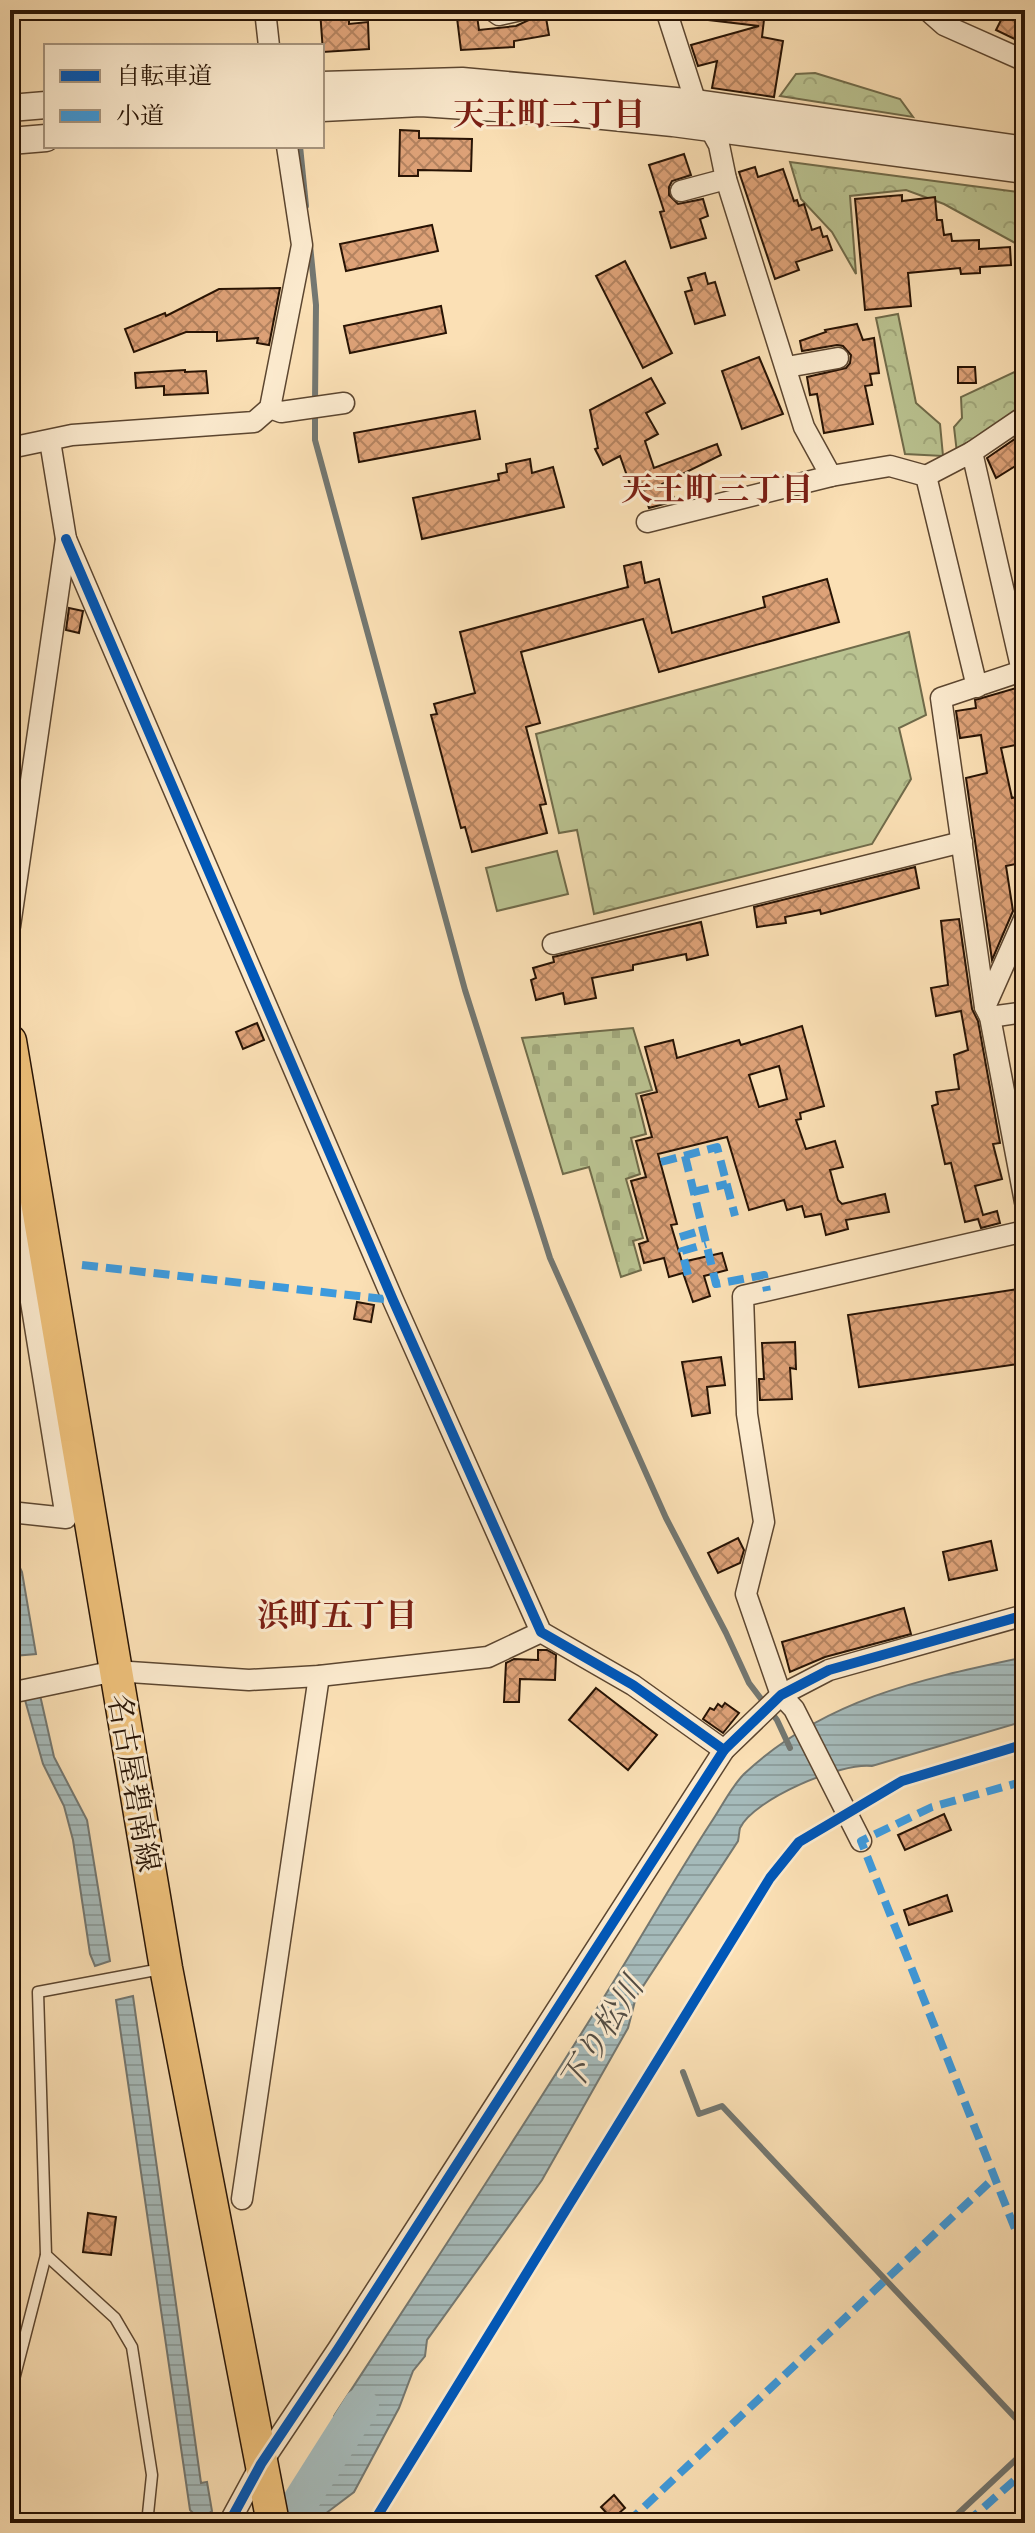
<svg xmlns="http://www.w3.org/2000/svg" width="1035" height="2533" viewBox="0 0 1035 2533" font-family="'Gentium Book Plus','Noto Serif JP',serif">
  <style>
    .forest { fill: url(#forest-crowns); stroke: #706b4a; stroke-width: 2 }
    .cemetery { fill: url(#cemetery-stones); stroke: #706b4a; stroke-width: 2 }
    .garden { fill: #bac391; stroke: #706b4a; stroke-width: 2 }
    .water { fill: url(#water-rules); stroke: #737771; stroke-width: 2 }
    .lines { fill: none; stroke-linecap: round; stroke-linejoin: round }
    .stream { stroke: #737771; stroke-width: 6 }
    .river { stroke: #a5baba; stroke-width: 36 }
    .building { fill: url(#building-cross-hatch); stroke: #271304; stroke-width: 2; fill-rule: evenodd }
    .service-casing { stroke: #5c4630; stroke-width: 13 }
    .minor-casing { stroke: #5c4630; stroke-width: 23 }
    .tertiary-casing { stroke: #5c4630; stroke-width: 29 }
    .primary-casing { stroke: #271304; stroke-width: 35 }
    .service { stroke: #fcebcf; stroke-width: 10 }
    .minor { stroke: #fcebcf; stroke-width: 20 }
    .tertiary { stroke: #fcebcf; stroke-width: 26 }
    .primary { stroke: #eec07a; stroke-width: 32 }
    .quiet { stroke: #3d9add; stroke-width: 8; stroke-dasharray: 16 8; stroke-linecap: butt }
    .cycleway-casing { stroke: #fcebcf; stroke-width: 15 }
    .cycleway { stroke: #0057b8; stroke-width: 10 }
    .labels { text-anchor: middle; stroke-width: 6; stroke-linejoin: round; paint-order: stroke }
    .street-label { font-size: 30px; fill: #271304; stroke: #fcebcf }
    .neighbourhood-label { font-size: 32px; font-weight: bold; fill: #7a1f14; stroke: #fcebcf }
    .water-label { font-size: 32px; font-style: italic; fill: #534d44; stroke: #fcebcf }
  </style>
  <defs>
    <pattern id="forest-crowns" width="20" height="18" patternUnits="userSpaceOnUse" patternTransform="scale(2)"><rect width="20" height="18" fill="#bac391"/><path d="M2 6a3 3 0 1 1 6 0M12 15a3 3 0 1 1 6 0" fill="none" stroke="#a0a77b"/></pattern>
    <pattern id="cemetery-stones" width="16" height="16" patternUnits="userSpaceOnUse" patternTransform="scale(2)"><rect width="16" height="16" fill="#bac391"/><path d="M2 7V4a2 2 0 0 1 4 0v3zM10 15v-3a2 2 0 0 1 4 0v3z" fill="#a0a77b"/></pattern>
    <pattern id="water-rules" width="6" height="5" patternUnits="userSpaceOnUse" patternTransform="scale(2)"><rect width="6" height="5" fill="#a5baba"/><path d="M0 2.5h6" fill="none" stroke="#8e9f9e"/></pattern>
    <pattern id="building-cross-hatch" width="8" height="8" patternUnits="userSpaceOnUse" patternTransform="scale(2)"><rect width="8" height="8" fill="#dea278"/><path d="M0 0l8 8M0 8l8-8" fill="none" stroke="#b48360"/></pattern>
  </defs>
  <rect width="100%" height="100%" fill="#fbe0b5"/>
  <filter id="stains"><feTurbulence type="fractalNoise" baseFrequency=".0025" numOctaves="4"/><feColorMatrix values="0 0 0 0 .2 0 0 0 0 .09 0 0 0 0 .02 0 0 0 .5 -.17"/></filter>
  <radialGradient id="worn" r=".72"><stop offset=".6" stop-color="#630" stop-opacity="0"/><stop offset="1" stop-color="#630" stop-opacity=".3"/></radialGradient>
  <g class="forest">
    <polygon points="815,73 900,99 913,117 780,96 796,74"/>
    <polygon points="790,162 1025,193 1025,290 1017,244 944,204 906,190 850,196 856,274 832,232 801,199"/>
    <polygon points="898,314 916,403 940,424 943,456 905,454 876,318"/>
    <polygon points="1025,367 1025,407 957,453 954,427 962,418 961,397"/>
    <polygon points="909,632 926,715 899,728 911,779 872,844 594,914 577,830 559,833 536,734"/>
  </g>
  <polygon class="cemetery" points="633,1028 652,1090 636,1094 646,1134 631,1138 640,1174 626,1179 643,1238 633,1241 641,1270 621,1277 589,1167 563,1174 522,1038"/>
  <polygon class="garden" points="557,851 568,894 497,911 486,868"/>
  <g class="water">
    <polygon points="10,1547 22,1572 36,1654 14,1656 10,1639"/>
    <path d="M1025,1657v64l-153,45c-31,-4 -118,33 -132,62 -1,4 -1,9 -2,13l-102,156 -8,31 -86,152 -115,160 -2,16 -12,15 -14,37 -45,84 -29,22 -3,9h-45l16,-21 34,-26 9,-19 -2,-41c93,-142 186,-283 275,-427 34,-55 66,-111 101,-165 11,-16 21,-37 34,-50 80,-75 178,-95 281,-117z"/>
    <polygon points="40,1695 54,1757 87,1820 110,1961 95,1966 90,1954 73,1840 64,1806 43,1764 25,1700"/>
    <polygon points="133,1996 201,2483 207,2482 212,2511 200,2520 190,2510 116,2000"/>
  </g>
  <g class="lines">
    <g class="stream">
      <polyline points="300,146 306,206"/>
      <polyline points="310,245 316,305 315,402"/>
      <polyline points="315,413 315,440 465,990 550,1258 666,1518 726,1633 749,1683 777,1720 790,1748"/>
      <polyline points="683,2072 699,2114 722,2106 1025,2428"/>
      <polyline points="948,2523 1025,2451"/>
    </g>
    <polyline class="river" points="287,2523 361,2406"/>
  </g>
  <g class="building">
    <polygon points="320,10 349,10 349,24 368,22 369,49 323,52"/>
    <polygon points="710,10 765,11 762,37 783,41 774,97 712,88 717,61 698,66 691,45 759,26 709,20"/>
    <polygon points="1006,10 1025,10 1025,44 996,30"/>
    <polygon points="545,12 549,35 514,41 514,47 461,50 457,18 477,16 479,30 516,26 529,20 533,14"/>
    <polygon points="400,130 419,131 419,138 472,139 471,171 418,170 418,176 399,176"/>
    <polygon points="684,154 691,175 672,181 669,187 669,195 678,204 703,199 708,216 700,219 706,238 671,248 660,212 664,211 649,165"/>
    <polygon points="755,167 758,177 783,169 794,201 797,200 799,206 804,204 812,230 820,227 823,237 827,236 832,250 796,262 799,270 775,279 739,172"/>
    <polygon points="902,195 902,201 935,197 937,220 942,220 944,235 951,234 952,241 979,240 979,249 1010,247 1011,265 980,267 980,273 961,274 960,268 908,273 911,306 865,310 855,199"/>
    <polygon points="432,225 438,251 346,271 340,244"/>
    <polygon points="625,261 672,353 643,368 596,276"/>
    <polygon points="705,273 708,284 715,282 725,315 695,324 685,292 692,290 688,278"/>
    <polygon points="280,288 269,345 257,343 258,338 217,341 217,332 186,332 134,352 125,329 165,313 166,316 219,289"/>
    <polygon points="441,306 446,333 350,353 344,326"/>
    <polygon points="857,324 863,340 874,338 879,373 870,374 872,385 865,386 873,424 824,433 817,394 810,395 807,377 846,368 850,363 851,355 843,346 837,345 802,351 800,341 826,332 825,330"/>
    <polygon points="759,357 783,414 742,429 722,371"/>
    <polygon points="958,367 975,367 976,383 958,383"/>
    <polygon points="185,370 185,372 206,371 208,393 164,395 164,386 136,388 135,373"/>
    <polygon points="651,378 665,403 646,413 658,434 645,441 654,468 717,444 721,455 662,484 663,488 670,487 675,501 649,508 641,484 631,487 620,456 603,465 595,449 598,448 590,410"/>
    <polygon points="475,411 480,439 359,462 354,433"/>
    <polygon points="1025,432 1025,460 996,478 987,458"/>
    <polygon points="530,459 532,473 553,467 564,507 422,539 413,498 499,480 498,474 507,472 506,464"/>
    <polygon points="641,562 645,583 659,579 672,633 765,607 763,597 827,579 839,622 659,672 643,619 521,652 540,723 526,727 546,804 540,805 547,833 472,852 465,827 461,828 431,715 437,714 434,704 475,693 460,632 628,587 624,566"/>
    <polygon points="69,608 83,611 79,633 66,630"/>
    <polygon points="1020,687 1025,709 1025,743 1001,748 1012,798 1025,795 1025,862 1006,866 1013,911 992,960 966,778 987,773 981,735 960,738 956,711 976,708 975,700"/>
    <polygon points="915,867 919,888 821,914 820,910 785,917 786,923 757,927 754,907"/>
    <polygon points="959,919 972,1009 978,1021 1000,1143 993,1144 1002,1179 975,1186 983,1215 997,1211 1000,1223 981,1228 978,1219 965,1222 951,1163 945,1164 932,1106 938,1104 936,1092 959,1089 954,1055 968,1050 961,1011 936,1016 931,988 948,985 941,921"/>
    <polygon points="701,922 708,955 687,960 686,954 633,965 633,970 592,978 596,998 565,1004 563,993 536,1000 531,980 536,978 533,968 554,962 553,957"/>
    <polygon points="257,1023 264,1040 243,1049 236,1032"/>
    <path d="M802,1026l22,80 -24,7 1,6 -5,1 10,29 29,-8 8,26 -13,3 8,30 4,4 43,-10 4,18 -43,8 2,9 -22,6 -5,-21 -16,3 -3,-11 -15,4 -3,-10 -35,10 -22,-73 -69,17 19,70 -6,1 11,37 40,-9 5,17 -23,6 6,20 -17,6 -10,-29 -14,4 -5,-19 -20,5 -5,-19 9,-3 -17,-60 15,-4 -10,-36 16,-4 -11,-41 16,-4 -12,-45 28,-7 4,18 62,-18 2,5zM779,1066l8,33 -28,8 -10,-32z"/>
    <polygon points="1025,1288 1025,1363 859,1387 848,1315"/>
    <polygon points="357,1302 374,1305 371,1322 354,1319"/>
    <polygon points="795,1342 796,1369 790,1368 792,1399 760,1400 759,1379 764,1379 762,1343"/>
    <polygon points="721,1357 725,1385 707,1387 710,1413 692,1416 682,1362"/>
    <polygon points="738,1538 744,1550 740,1563 718,1573 708,1553"/>
    <polygon points="991,1541 997,1570 949,1580 943,1552"/>
    <polygon points="904,1608 911,1634 825,1657 790,1672 782,1642"/>
    <polygon points="538,1650 547,1650 556,1655 555,1680 520,1679 519,1702 504,1702 506,1663 514,1659 538,1660"/>
    <polygon points="596,1688 657,1735 628,1770 569,1720"/>
    <polygon points="725,1703 739,1713 723,1733 703,1719 710,1708 714,1710 718,1704 722,1707"/>
    <polygon points="944,1814 951,1830 905,1850 898,1835"/>
    <polygon points="947,1895 952,1911 909,1925 904,1910"/>
    <polygon points="88,2213 116,2217 111,2255 83,2252"/>
    <polygon points="614,2495 625,2508 612,2519 601,2507"/>
  </g>
  <g class="lines">
    <g class="service-casing">
      <g id="service">
        <polyline points="10,2395 46,2255"/>
        <polyline points="144,2523 148,2514 152,2475 132,2347 115,2318 46,2255 38,1992 161,1969"/>
      </g>
    </g>
    <g class="minor-casing">
      <g id="minor">
        <polyline points="265,10 269,46"/>
        <polyline points="492,10 499,15 521,10"/>
        <polyline points="666,10 696,103 719,145 726,179 804,427 831,476 890,466 926,476 977,687"/>
        <polyline points="927,10 944,25 1025,61"/>
        <polyline points="681,191 726,179"/>
        <polyline points="787,367 838,358"/>
        <polyline points="270,408 281,412 344,403"/>
        <polyline points="10,448 72,435 254,422 270,408 302,245 287,146"/>
        <polyline points="972,452 1025,416"/>
        <polyline points="926,476 972,452 1022,671"/>
        <polyline points="647,522 831,476"/>
        <polyline points="66,539 393,1300 541,1632 633,1685 724,1750"/>
        <polyline points="1025,670 941,698 985,1007 990,1017 1025,1202"/>
        <polyline points="10,926 66,539 50,441"/>
        <polyline points="553,944 962,842"/>
        <polyline points="985,1007 1025,917"/>
        <polyline points="990,1017 1025,1012"/>
        <polyline points="10,1172 66,1518 10,1512"/>
        <polyline points="10,1693 115,1671 249,1680 319,1676 488,1657 541,1632"/>
        <polyline points="861,1841 794,1709 781,1695 746,1594 764,1522 747,1414 743,1296 1025,1231"/>
        <polyline points="242,2199 319,1676"/>
        <polyline points="229,2523 261,2464 338,2349 724,1750 781,1695 829,1670 1025,1615"/>
      </g>
    </g>
    <g class="tertiary-casing">
      <g id="tertiary">
        <polyline points="322,85 462,81 572,91 696,103 1025,150"/>
        <polyline points="10,108 46,105"/>
        <polyline points="322,108 421,103 573,113 673,123 1025,170"/>
        <polyline points="10,141 46,138"/>
      </g>
    </g>
    <g class="primary-casing">
      <polyline id="primary" points="10,1041 166,1968 273,2523"/>
    </g>
    <use href="#service" class="service"/>
    <use href="#minor" class="minor"/>
    <use href="#tertiary" class="tertiary"/>
    <use href="#primary" class="primary"/>
    <g class="quiet">
      <polyline points="685,1156 716,1284 764,1275 767,1291"/>
      <polyline points="661,1162 717,1147 735,1216"/>
      <polyline points="693,1192 727,1184"/>
      <polyline points="680,1237 703,1230"/>
      <polyline points="82,1265 393,1300"/>
      <polyline points="688,1275 682,1251 706,1244"/>
      <polyline points="1025,1781 932,1807 861,1841 1025,2254"/>
      <polyline points="627,2523 994,2178"/>
      <polyline points="966,2523 1025,2471"/>
    </g>
    <g class="cycleway-casing">
      <g id="cycleway">
        <polyline points="66,539 393,1300 541,1632 633,1685 724,1750"/>
        <polyline points="229,2523 261,2464 338,2349 724,1750 781,1695 829,1670 1025,1615"/>
        <polyline points="373,2523 770,1878 799,1842 902,1781 1025,1744"/>
      </g>
    </g>
    <use href="#cycleway" class="cycleway"/>
  </g>
  <g class="labels">
    <g class="street-label">
      <text transform="translate(134 1783) rotate(80)" y="10">名古屋碧南線</text>
    </g>
    <g class="neighbourhood-label">
      <text x="549" y="125">天王町二丁目</text>
      <text x="717" y="500">天王町三丁目</text>
      <text x="337" y="1626">浜町五丁目</text>
    </g>
    <g class="water-label">
      <text transform="translate(601 2034) rotate(-58)" y="11">下り松川</text>
    </g>
  </g>
  <rect width="1035" height="2533" fill="none" stroke="#fbe0b5" stroke-width="40"/>
  <rect x="12" y="12" width="1011" height="2509" fill="none" stroke="#271304" stroke-width="4"/>
  <rect x="20" y="20" width="995" height="2493" fill="none" stroke="#271304" stroke-width="2"/>
  <rect x="44" y="44" width="280" height="104" fill="#fcebcf" stroke="#a7957e" stroke-width="2"/>
  <rect x="60" y="70" width="40" height="12" fill="#0057b8" stroke="#a7957e" stroke-width="2"/>
  <text x="116" y="84" font-size="24" fill="#271304">自転車道</text>
  <rect x="60" y="110" width="40" height="12" fill="#3d9add" stroke="#a7957e" stroke-width="2"/>
  <text x="116" y="124" font-size="24" fill="#271304">小道</text>
  <rect width="100%" height="100%" filter="url(#stains)"/>
  <rect width="100%" height="100%" fill="url(#worn)"/>
</svg>
